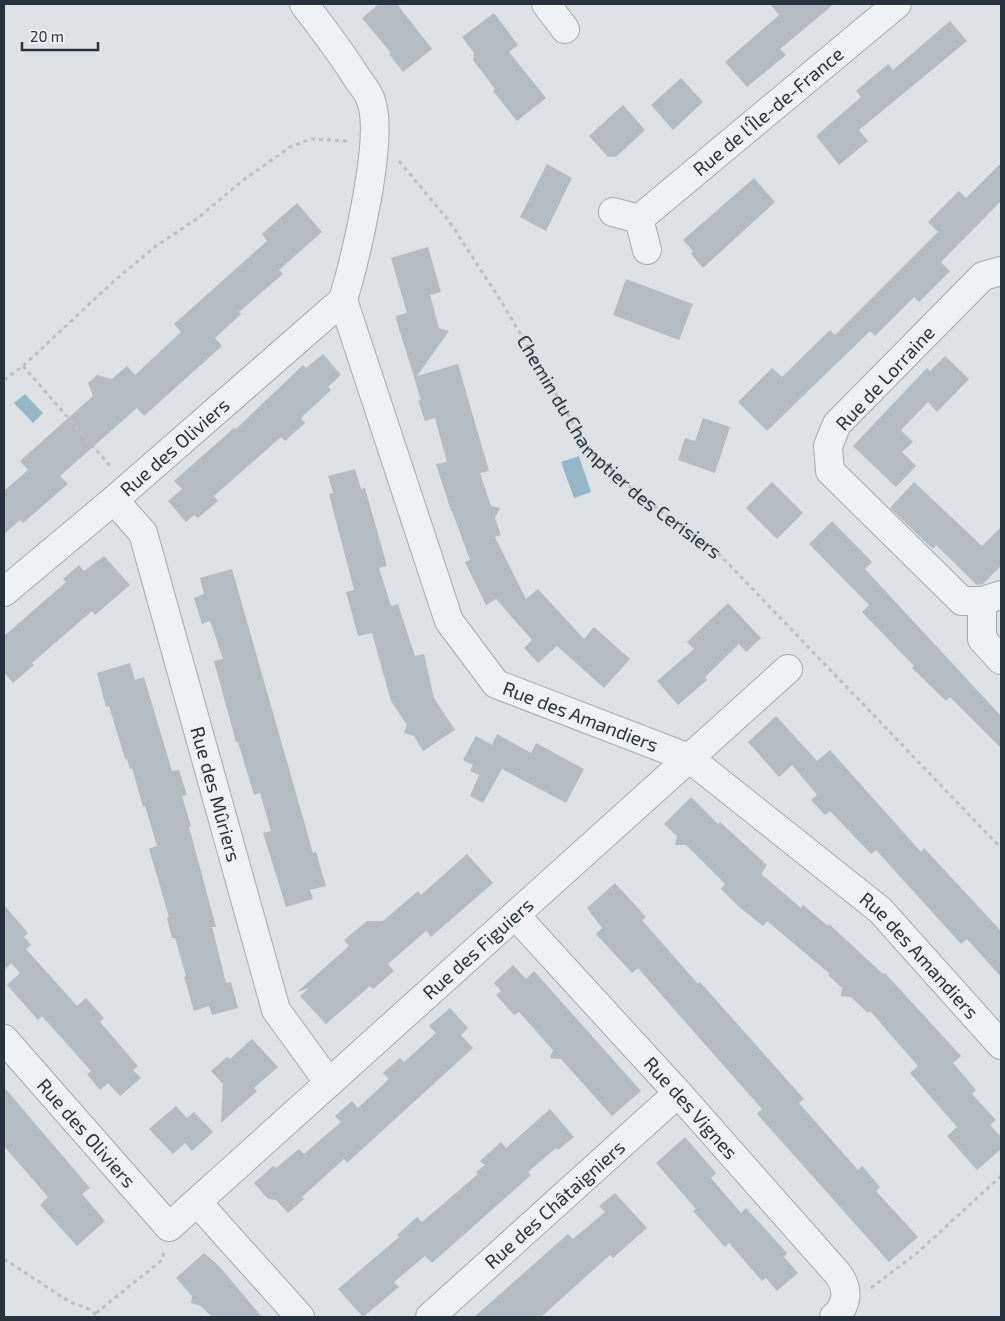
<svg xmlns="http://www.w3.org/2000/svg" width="1005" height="1321" viewBox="0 0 1005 1321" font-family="'Exo 2',sans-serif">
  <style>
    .water { fill: #96b7c7 }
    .building { fill: #b3bcc3 }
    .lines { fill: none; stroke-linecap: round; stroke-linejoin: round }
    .minor-casing { stroke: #a2aab0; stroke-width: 30 }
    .path { stroke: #bbc0c5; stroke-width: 3; stroke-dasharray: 4 4; stroke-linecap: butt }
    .minor { stroke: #eff2f5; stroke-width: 28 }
    .labels { text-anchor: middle; stroke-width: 4.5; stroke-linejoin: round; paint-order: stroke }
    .street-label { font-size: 19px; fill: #26323d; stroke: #ebf1f4 }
  </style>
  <rect width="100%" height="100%" fill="#dce2e6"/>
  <g class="water">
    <polygon points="25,394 43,413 33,423 14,403"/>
    <polygon points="579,456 591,492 574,498 561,462"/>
  </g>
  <g class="building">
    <polygon points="379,4 397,4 432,49 403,72 389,54 391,53 362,18"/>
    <polygon points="770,4 834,4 780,49 786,55 747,87 725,62 779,15"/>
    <polygon points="494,13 518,45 509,52 546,98 517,121 493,91 495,89 473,60 474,53 462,37"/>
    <polygon points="950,21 967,41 859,130 868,141 839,165 816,136 861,97 856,91 888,64 893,70"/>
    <polygon points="681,78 703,102 673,130 651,105"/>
    <polygon points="623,105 645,130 616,157 608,157 589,136"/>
    <polygon points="1001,163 1001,201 941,262 950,271 919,302 914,297 875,336 870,331 767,431 738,402 772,368 782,377 830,330 835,335 938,232 928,222 959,191 966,198"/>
    <polygon points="547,164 572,178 546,231 520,217"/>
    <polygon points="754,178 775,202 703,268 691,254 693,251 683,240"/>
    <polygon points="297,203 322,232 279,270 283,274 239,312 241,314 215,338 222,346 144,416 137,408 60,476 68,484 23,523 20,520 4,534 4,491 28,470 20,461 93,396 88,383 97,375 112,379 127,366 135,375 181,332 174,324 267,241 262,234"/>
    <polygon points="428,247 441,292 430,295 439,328 449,331 417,376 458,364 489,471 480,473 491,506 500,508 495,518 501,535 495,537 526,599 538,589 584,639 594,627 630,659 604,688 557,646 538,663 524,648 532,640 496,599 486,605 465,562 470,560 452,511 451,511 436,464 447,462 435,418 425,421 418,401 421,400 396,319 396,316 407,313 391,258"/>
    <polygon points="626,279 693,304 679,340 613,315"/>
    <polygon points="323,354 341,375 328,387 331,390 301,418 305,423 285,441 281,437 214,496 218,501 198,518 194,515 186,522 168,501 182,489 174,481 234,428 236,429 303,365 306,368"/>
    <polygon points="945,356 969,379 937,412 928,402 901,430 913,442 902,452 916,466 896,487 853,446 927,368 930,371"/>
    <polygon points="703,418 730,427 715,473 678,460 685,438 695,441"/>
    <polygon points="355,469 361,489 365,488 387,566 379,568 391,606 398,604 415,656 424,654 434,698 455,730 423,751 414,736 404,733 407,725 391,701 372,633 358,636 346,592 354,590 329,494 333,493 328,476"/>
    <polygon points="772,482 803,513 777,539 746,508"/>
    <polygon points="914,482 982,546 1001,527 1001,566 983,584 977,585 936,545 933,549 890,508"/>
    <polygon points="832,521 872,562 865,569 1001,716 1001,748 950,697 946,701 912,668 914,666 862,612 869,605 809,544"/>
    <polygon points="104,556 130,585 95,615 92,611 32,663 34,665 13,683 4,672 4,636 66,582 63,579 79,565 84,571"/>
    <polygon points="232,569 313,853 316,852 326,886 310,890 313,899 286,907 263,833 271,831 260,793 254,795 238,742 236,742 214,661 223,659 210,621 202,624 194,598 204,594 200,578"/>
    <polygon points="728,603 761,638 746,652 739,644 705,677 707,680 678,705 657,681 694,649 687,642"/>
    <polygon points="130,663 135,680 144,677 172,771 179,770 187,795 182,796 191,826 189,827 216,927 212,927 226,983 231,982 238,1008 212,1015 209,1006 194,1011 184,977 186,976 175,938 172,938 167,918 169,917 149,849 157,846 145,806 143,807 132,768 130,769 127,759 125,759 109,706 106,707 97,673"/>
    <polygon points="776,716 817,761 830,750 921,852 924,848 1001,931 1001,977 967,939 961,944 876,850 871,854 830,811 825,815 811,800 817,795 792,765 779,777 748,742"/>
    <polygon points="497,734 531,753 536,743 584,769 566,803 502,769 483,803 470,796 479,775 470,771 473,765 463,760 476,736 492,745"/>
    <polygon points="691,797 718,824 720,822 767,865 761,874 801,908 803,905 828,926 829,924 883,974 885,973 961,1056 953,1063 976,1090 972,1094 996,1120 990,1125 1001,1137 1001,1149 977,1170 947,1136 957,1127 910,1073 918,1066 870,1011 868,1013 851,997 841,996 842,988 828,975 830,974 767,921 763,926 738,906 721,889 725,884 686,845 675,845 677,836 664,824"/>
    <polygon points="467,854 493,883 431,937 426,931 388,964 394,971 373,989 370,986 326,1024 300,996 309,988 297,992 349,946 344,940 367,921 383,921 418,891 421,895"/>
    <polygon points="615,883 646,917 642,920 698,984 700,982 804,1099 799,1103 858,1170 862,1166 880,1187 876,1191 918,1237 889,1262 757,1114 762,1109 672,1007 638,968 632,973 596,934 602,928 587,908"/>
    <polygon points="4,905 28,933 24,937 31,945 26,949 77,1006 86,998 104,1018 100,1022 138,1066 133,1070 141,1078 120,1096 108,1083 100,1090 87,1074 91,1071 42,1016 38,1020 7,985 20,973 11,963 4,970"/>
    <polygon points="513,965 526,979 534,971 641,1091 612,1116 561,1059 550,1058 553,1050 519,1012 514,1015 496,995 501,991 494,983"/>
    <polygon points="450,1008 468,1028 461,1035 473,1048 347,1163 344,1159 302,1197 304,1199 288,1213 276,1200 268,1199 254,1183 273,1166 276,1168 299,1149 304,1154 341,1122 335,1116 352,1101 358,1108 389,1079 383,1073 400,1058 404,1062 436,1033 429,1026"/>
    <polygon points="252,1039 278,1067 254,1088 257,1091 221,1123 223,1084 211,1071 227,1057 230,1059"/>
    <polygon points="4,1087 90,1188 82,1194 105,1221 77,1246 40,1205 48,1197 4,1146"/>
    <polygon points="176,1106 187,1118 194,1112 213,1132 192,1151 185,1143 173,1154 149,1129"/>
    <polygon points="550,1109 574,1137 558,1150 556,1148 528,1172 531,1175 432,1263 425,1256 394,1282 399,1287 363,1317 338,1289 399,1237 397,1235 417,1217 422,1222 478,1174 476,1172 485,1165 480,1161 501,1142 506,1148"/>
    <polygon points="685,1137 716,1173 711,1178 741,1213 746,1208 787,1253 784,1257 798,1273 777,1291 766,1278 762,1281 729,1243 725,1247 693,1211 696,1209 656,1163"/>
    <polygon points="615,1193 647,1228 613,1258 610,1255 541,1317 474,1317 568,1234 573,1239 605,1212 599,1206"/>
    <polygon points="204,1253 219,1266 262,1317 212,1317 201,1306 191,1303 192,1296 176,1278"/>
  </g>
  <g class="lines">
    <g class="minor-casing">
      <g id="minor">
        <path id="s2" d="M304,4c18,24 37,48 53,74 5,7 12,15 14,23 14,37 -16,159 -28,199l106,321 47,63 193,74 191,152 121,135"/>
        <polyline points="546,4 565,29"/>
        <polyline points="613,212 639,219 647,250"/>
        <path id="s3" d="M639,219l258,-215"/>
        <polyline points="1001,271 983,276 837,424 828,446 830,471 962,601 982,601 1001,595"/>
        <path id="s4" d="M114,500l29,33 133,477 53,73"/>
        <path id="s5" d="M4,592l110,-92 229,-200"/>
        <polyline points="982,601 982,639 1001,660"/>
        <path id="s6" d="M515,915l163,178 160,181c11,15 10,31 -4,43"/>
        <path id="s7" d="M4,1039l165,188 619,-558"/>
        <polyline points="197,1202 300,1317"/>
        <path id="s8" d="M430,1317l248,-224"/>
      </g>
    </g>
    <g class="path">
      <path id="s1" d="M399,161l50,60 52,80 88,149 50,45 81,60 281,293"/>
      <polyline points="23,366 111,467"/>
      <polyline points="4,380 23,366 113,282 156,246 198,218 242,181 290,147 311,139 349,141"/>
      <polyline points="4,1259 70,1302 87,1308 99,1317"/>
      <polyline points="871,1288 917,1253 1001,1176"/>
      <polyline points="96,1313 162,1260 164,1252"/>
    </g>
    <use href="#minor" class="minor"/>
  </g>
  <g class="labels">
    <g class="street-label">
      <text dy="7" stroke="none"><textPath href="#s3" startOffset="168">Rue de l'Île-de-France</textPath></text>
      <text transform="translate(885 378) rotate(-47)" y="7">Rue de Lorraine</text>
      <text dy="7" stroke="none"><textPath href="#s1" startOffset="364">Chemin du Champtier des Cerisiers</textPath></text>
      <text dy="7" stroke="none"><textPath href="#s5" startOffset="224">Rue des Oliviers</textPath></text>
      <text dy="7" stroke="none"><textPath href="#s2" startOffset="828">Rue des Amandiers</textPath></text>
      <text dy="7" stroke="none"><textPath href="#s4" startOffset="315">Rue des Mûriers</textPath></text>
      <text dy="7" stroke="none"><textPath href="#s7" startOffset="666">Rue des Figuiers</textPath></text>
      <text dy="7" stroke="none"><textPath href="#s2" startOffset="1248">Rue des Amandiers</textPath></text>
      <text dy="7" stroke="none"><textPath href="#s6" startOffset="261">Rue des Vignes</textPath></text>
      <text dy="7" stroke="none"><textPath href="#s7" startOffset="125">Rue des Oliviers</textPath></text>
      <text dy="7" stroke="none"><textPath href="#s8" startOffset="168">Rue des Châtaigniers</textPath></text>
    </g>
  </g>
  <rect width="1005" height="1321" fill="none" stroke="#26323d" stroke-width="10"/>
  <path d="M22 42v8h76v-8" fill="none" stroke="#26323d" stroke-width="2.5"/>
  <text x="30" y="42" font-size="15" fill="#26323d" stroke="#ebf1f4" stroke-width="4" paint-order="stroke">20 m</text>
</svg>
